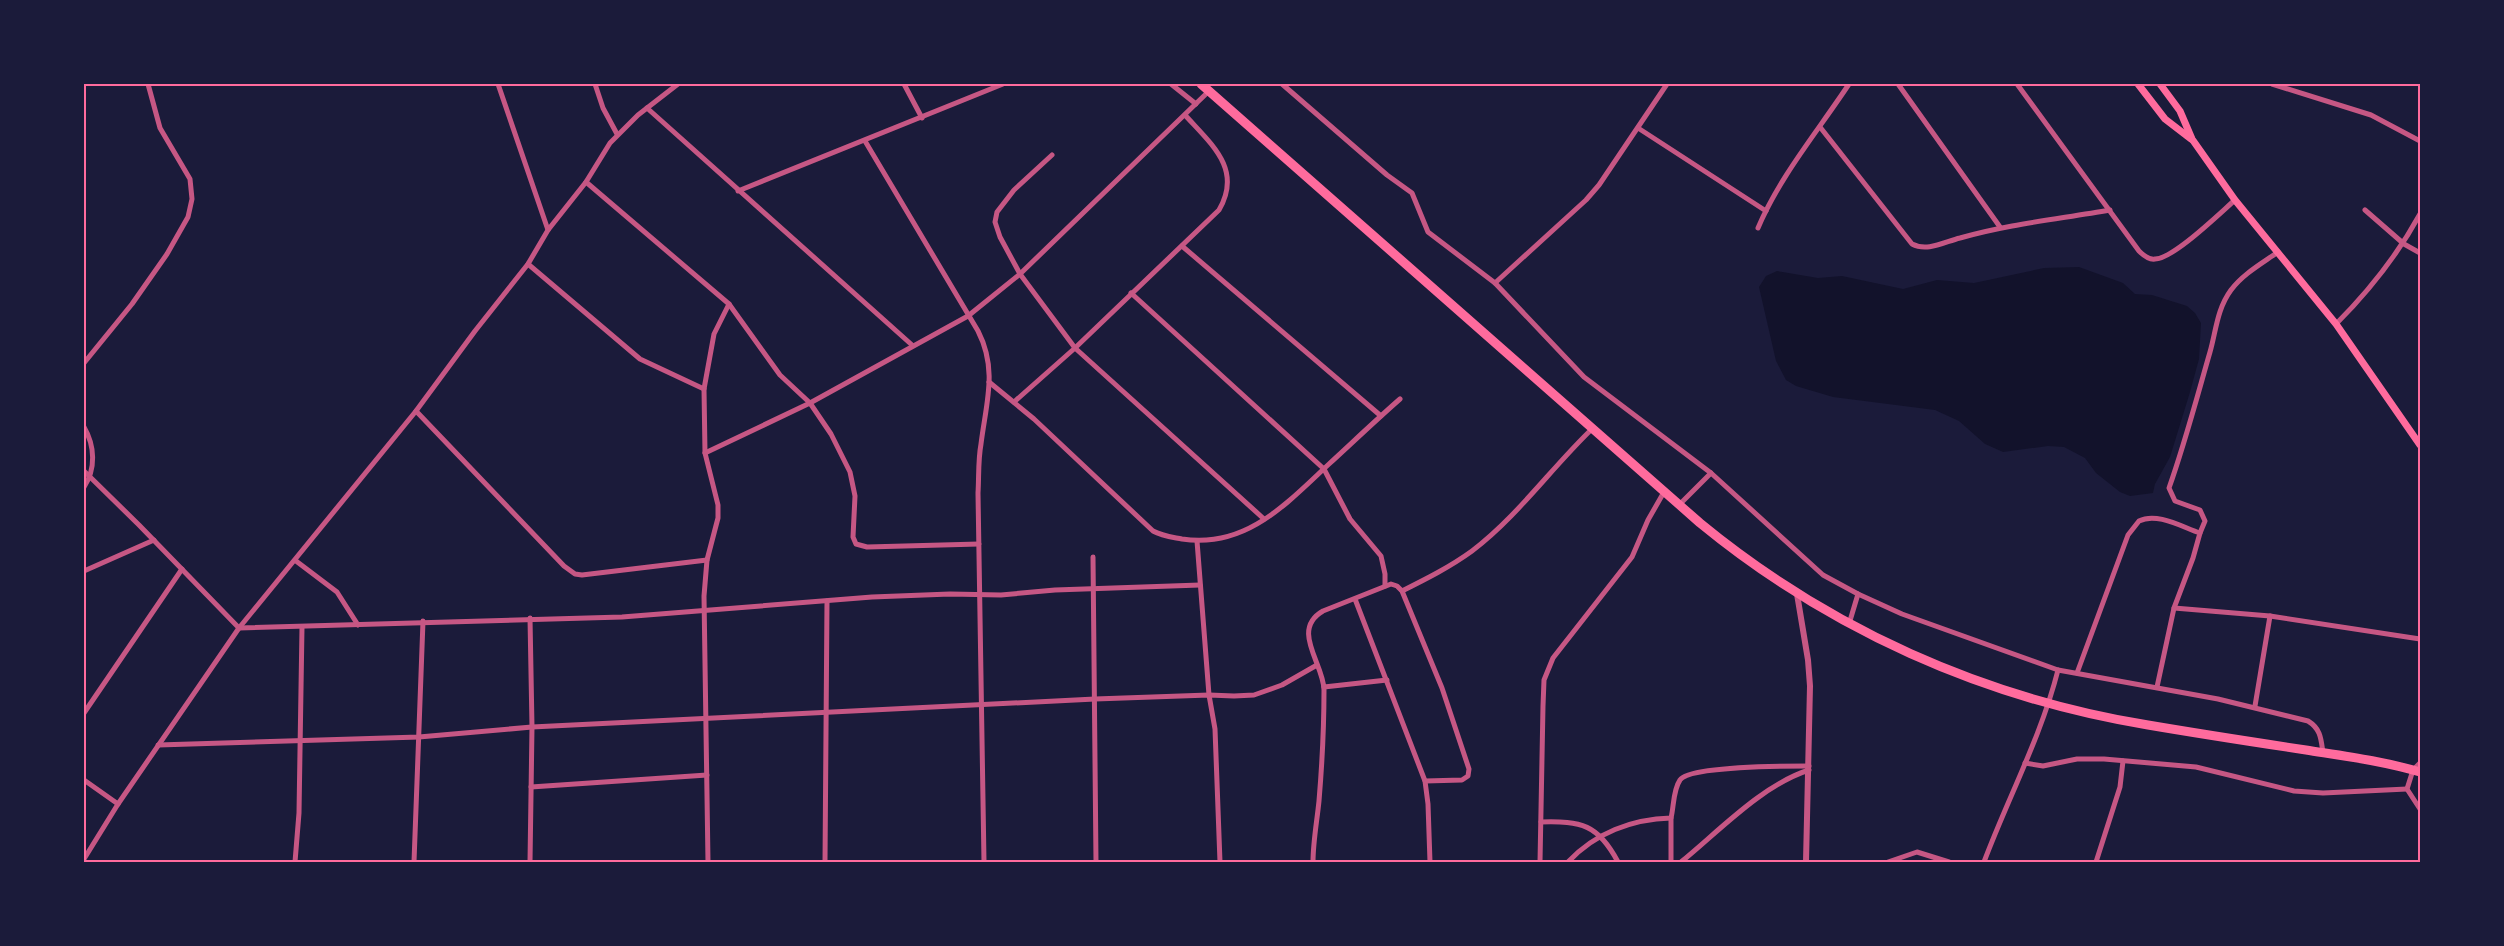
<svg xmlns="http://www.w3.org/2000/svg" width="2504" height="946" viewBox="0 0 2504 946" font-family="Arial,sans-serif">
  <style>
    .water { fill: #12122b }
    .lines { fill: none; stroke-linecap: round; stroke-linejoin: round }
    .minor { stroke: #c65784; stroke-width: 5 }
    .tertiary { stroke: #c65784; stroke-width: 6 }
    .secondary { stroke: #ff6b9d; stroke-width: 7 }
    .trunk { stroke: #ff6b9d; stroke-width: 9 }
    .neatline { fill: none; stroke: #ff6b9d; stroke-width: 2 }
  </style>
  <rect width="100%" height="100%" fill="#1b1b3a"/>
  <polygon class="water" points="2079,267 2123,283 2135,294 2152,295 2187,306 2195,313 2201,323 2199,359 2190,392 2170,457 2155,484 2153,493 2130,496 2120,492 2096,473 2085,458 2064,447 2048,446 2003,452 1985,444 1959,421 1935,410 1833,397 1796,386 1786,380 1776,361 1759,287 1766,276 1777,271 1818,278 1842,276 1903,289 1937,280 1974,283 2044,268"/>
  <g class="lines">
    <g class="minor">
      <polyline points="498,84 548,230"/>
      <polyline points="595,84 603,108 617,134"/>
      <polyline points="904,84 922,118"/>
      <polyline points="1171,84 1196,104"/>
      <path d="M1282,84l105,91 25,18 16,39 67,51 89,94 127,96 112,102 35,19 44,20 156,56 160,29 90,22c13,8 13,18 15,32"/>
      <polyline points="1898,84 2000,227"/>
      <path d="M2017,84l122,167c4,4 10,9 16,8 18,0 65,-46 80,-59"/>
      <polyline points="2272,84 2371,115 2420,141"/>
      <polyline points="647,108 912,345"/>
      <path d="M1820,127l92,117c15,8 32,-2 48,-6 49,-14 99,-19 150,-28"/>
      <polyline points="1638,128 1766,211"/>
      <path d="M865,141l113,190c20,39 8,72 3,113 -3,16 -2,33 -3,49l6,369"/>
      <polyline points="1052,155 1014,190 997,212 995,222 1000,237 1020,274 1075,348 1264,519"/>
      <polyline points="586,182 729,304 780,375 810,403 831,434 850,472 855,496 853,537 856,544 867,547 979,544"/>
      <polyline points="738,191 1003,84"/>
      <polyline points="2365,210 2404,244 2420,253"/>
      <path d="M1758,228c22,-52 60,-97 91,-144"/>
      <polyline points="1182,246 1381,416"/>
      <polyline points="528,264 640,359 704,389"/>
      <polyline points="1495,283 1586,200 1599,185 1667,84"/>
      <polyline points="1131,293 1324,469 1350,519 1381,556 1385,574 1385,586"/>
      <path d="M2336,324c33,-33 61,-68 84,-110"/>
      <polyline points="84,363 132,304 167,254 188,217 192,199 190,179 160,128 148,84"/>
      <path d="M989,382l45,37 119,112c9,5 19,6 29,8 64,10 105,-36 147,-75 24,-22 47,-44 71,-65"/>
      <path d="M1014,402l61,-54 144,-138c24,-41 -8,-66 -34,-95"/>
      <polyline points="416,411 564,566 575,574 582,575 707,560"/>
      <path d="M84,427c11,19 12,42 0,60"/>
      <polyline points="705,453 810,403 968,316 1020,274 1209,91"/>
      <polyline points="84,471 139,525 239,628"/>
      <polyline points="1679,505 1711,473"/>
      <path d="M2200,533l5,-12 -5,-11 -25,-9 -6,-13c16,-45 28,-91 41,-136 6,-21 7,-43 21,-62 12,-16 30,-26 47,-38"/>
      <polyline points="1197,541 1209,695 1215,729 1220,862"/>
      <polyline points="1093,557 1096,862"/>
      <polyline points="296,561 337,592 358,625"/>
      <polyline points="84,571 154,540"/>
      <path d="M1402,591c24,-12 48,-24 70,-40 46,-35 80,-84 121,-123"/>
      <polyline points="1355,599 1425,781 1428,804 1430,862"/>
      <polyline points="2174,608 2270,616 2420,639"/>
      <polyline points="530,618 532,727 530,862"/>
      <polyline points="1849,624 1858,594"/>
      <polyline points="239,628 622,617 872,597 950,594 1001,595 1055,590 1200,585"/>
      <path d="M2077,673l51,-138 11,-14c18,-9 43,6 61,12l-7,25 -19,50 -17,79"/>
      <polyline points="1324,687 1387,680"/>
      <polyline points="2255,706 2270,616"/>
      <polyline points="84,713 182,569"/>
      <polyline points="158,745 419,737 532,727 1095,699 1209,695 1234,696 1254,695 1282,685 1317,665"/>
      <polyline points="2025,763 2043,766 2077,759 2104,759 2196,767 2294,791 2323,793 2407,789"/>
      <polyline points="2420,763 2413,770 2407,789 2420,809"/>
      <polyline points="84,780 118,804"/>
      <polyline points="531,787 707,775"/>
      <path d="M1541,822c40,-1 57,2 77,40"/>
      <polyline points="84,859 118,804 239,628 416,411 475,331 528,264 548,230 586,182 610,143 638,115 678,84"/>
      <polyline points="295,862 299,813 302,627"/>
      <polyline points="414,862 423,621"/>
      <polyline points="708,862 704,596 707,560 718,518 718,505 705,453 704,389 714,334 729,304"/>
      <polyline points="825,862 827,601"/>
      <path d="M1313,862c0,-20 4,-41 6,-61 3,-36 5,-74 5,-111 0,-26 -34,-60 -1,-79l68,-27 6,2 5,5 40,97 27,81 -1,7 -6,4 -37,1"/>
      <polyline points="1540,862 1543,706 1544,680 1553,658 1632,557 1648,520 1664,492"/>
      <path d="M1568,862c27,-29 64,-43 103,-44 3,-12 2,-28 9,-38 9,-14 108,-14 129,-14"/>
      <polyline points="1671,862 1671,818"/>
      <path d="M1681,862c37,-30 81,-77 128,-92"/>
      <polyline points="1888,862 1917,852 1949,862"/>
      <path d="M1984,862c24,-64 57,-125 74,-192"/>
      <polyline points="2096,862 2120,787 2123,761"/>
    </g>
    <polyline class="tertiary" points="1797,594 1808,660 1810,686 1806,862"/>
    <g class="secondary">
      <polyline points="2138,84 2165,119 2191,139"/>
      <polyline points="2160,84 2180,111 2192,139 2235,200 2336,324 2420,445"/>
    </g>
    <path class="trunk" d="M1201,84l499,439c129,106 283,175 448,202 53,9 105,17 158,25 38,6 77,11 114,22"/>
  </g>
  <rect width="2504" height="946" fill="none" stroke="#1b1b3a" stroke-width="170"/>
  <rect x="85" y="85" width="2334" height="776" class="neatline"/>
</svg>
